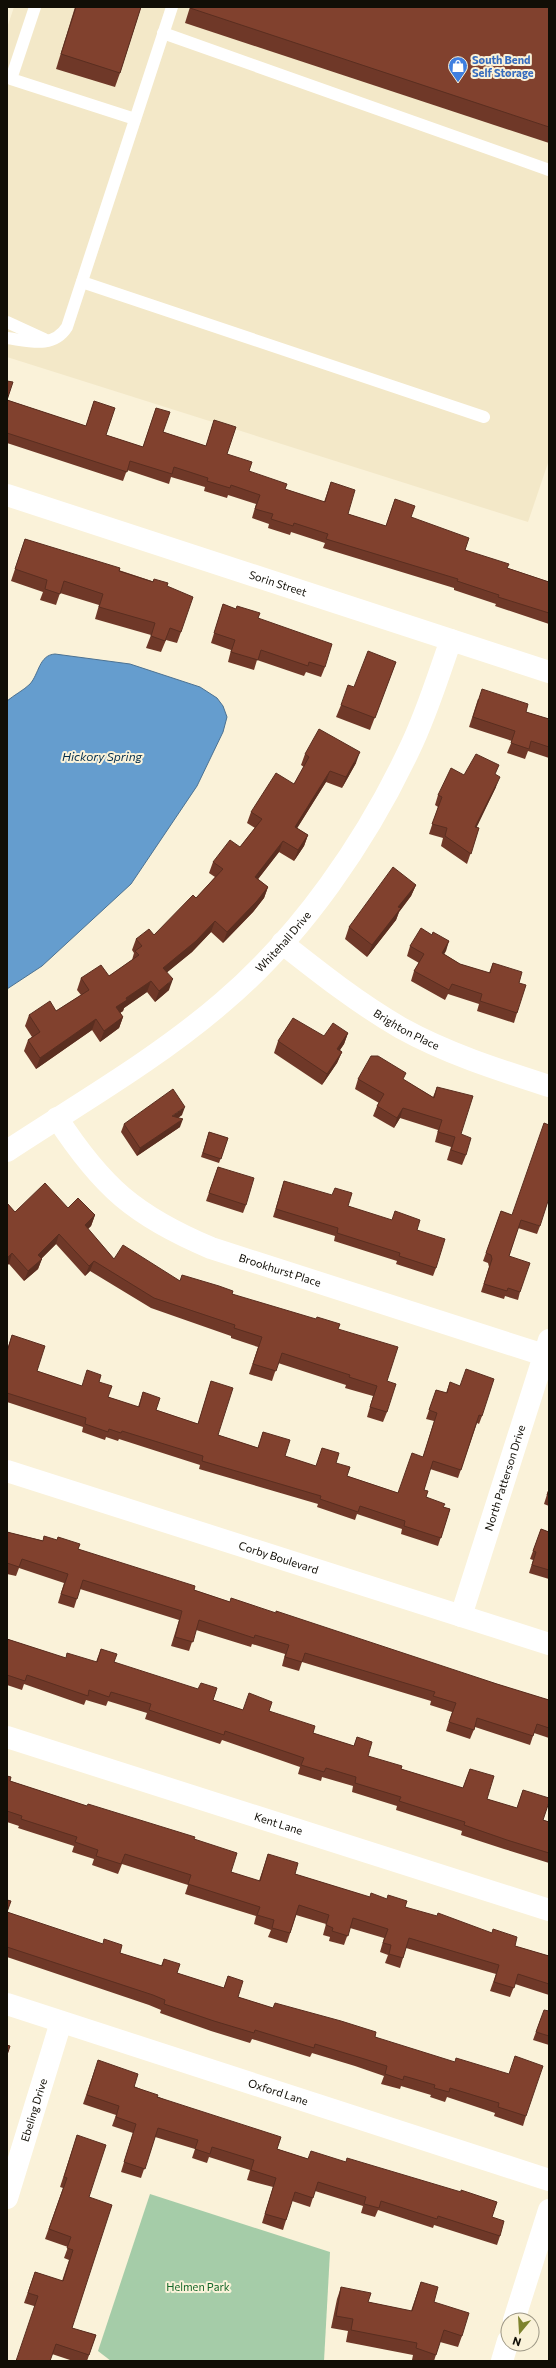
<svg xmlns="http://www.w3.org/2000/svg" width="556" height="2368" viewBox="0 0 556 2368" font-family="Commissioner,sans-serif">
  <style>
    .built { fill: #f3e8c8 }
    .green { fill: #a5cca8 }
    .water { fill: #659dce; stroke: #4c7292 }
    .lines { fill: none; stroke-linecap: round; stroke-linejoin: round }
    .service { stroke: #fff; stroke-width: 12 }
    .minor { stroke: #fff; stroke-width: 22 }
    .tertiary { stroke: #fff; stroke-width: 22 }
    .wall { fill: #6f3828 }
    .shaded-wall { fill: #5a2e20 }
    .building { fill: #81412e; stroke: #5a2e20 }
    .labels { text-anchor: middle; stroke-width: 4; stroke-linejoin: round; paint-order: stroke }
    .shop-label { font-size: 11px; font-weight: bold; fill: #366cbe; stroke: #faf2d9; text-anchor: start }
    .street-label { font-size: 11px; fill: #110e06; stroke: #faf2d9 }
    .park-label { font-size: 11px; fill: #126627; stroke: #faf2d9 }
    .water-label { font-size: 12px; font-style: italic; fill: #002c4c; stroke: #faf2d9 }
  </style>
  <rect width="100%" height="100%" fill="#faf2d9"/>
  <polygon class="built" points="14,7 549,7 549,460 528,522 7,357 7,28"/>
  <polygon class="green" points="150,2194 330,2252 324,2361 111,2361 98,2351"/>
  <path class="water" d="M55,654l75,10 70,23 17,11 6,8 4,11 -4,15 -26,54 -66,98 -89,82 -35,23v-288c7,-6 17,-11 23,-17 9,-10 9,-29 25,-30z"/>
  <g class="lines">
    <g class="service">
      <polyline points="35,7 11,79 135,119"/>
      <polyline points="163,33 549,170"/>
      <polyline points="82,282 484,417"/>
      <polyline points="7,322 44,339"/>
      <path d="M7,338c22,3 46,11 60,-11l105,-320"/>
    </g>
    <g class="minor">
      <path id="s1" d="M7,495l542,177"/>
      <path id="s2" d="M282,943c38,30 76,60 119,85 47,26 98,42 148,58"/>
      <path id="s3" d="M57,1118c45,69 78,98 154,130l333,107"/>
      <path id="s4" d="M7,1151c73,-48 150,-92 216,-149 78,-66 144,-162 187,-254 17,-35 28,-72 41,-108"/>
      <path id="s5" d="M461,1616l88,-276"/>
      <path id="s6" d="M7,1737l542,173"/>
      <path id="s7" d="M7,2004l542,176"/>
      <path id="s8" d="M7,2198l54,-176"/>
    </g>
    <g class="tertiary">
      <path id="s9" d="M7,1471l542,173"/>
      <polyline points="514,2320 549,2210"/>
      <polyline points="502,2361 508,2341"/>
    </g>
  </g>
  <g class="wall">
    <polygon points="75,7 141,7 120,73 115,87 56,69"/>
    <polygon points="190,7 549,7 549,143 185,23"/>
    <polygon points="7,381 7,400 86,426 94,401 106,435 143,447 156,408 163,432 206,446 214,420 227,454 249,471 285,489 324,502 331,482 348,514 386,526 395,499 411,517 465,550 507,568 549,582 549,624 495,606 496,604 454,590 454,588 323,548 325,543 291,532 290,535 268,528 269,524 252,518 256,504 228,495 227,498 204,491 205,487 171,477 169,484 127,470 123,481 7,443"/>
    <polygon points="25,539 167,586 181,632 177,643 166,640 161,652 146,648 151,635 95,619 99,605 60,593 56,605 40,600 43,592 11,581"/>
    <polygon points="223,604 258,618 325,667 321,677 306,672 304,676 257,660 254,670 228,662 231,650 211,643"/>
    <polygon points="396,662 370,730 336,717 341,705 354,687"/>
    <polygon points="478,699 526,712 549,719 549,758 528,751 525,759 507,753 512,741 469,727"/>
    <polygon points="305,754 356,763 342,788 326,782 297,828 308,835 304,846 294,861 279,852 258,879 268,887 264,898 253,912 223,943 211,932 192,952 167,972 169,990 155,1002 147,992 124,1008 123,1011 120,1013 123,1017 119,1028 100,1042 92,1030 36,1069 24,1051 28,1040 32,1037 25,1026 29,1015 56,1011 81,995 77,990 81,978 109,976 132,960 134,953 132,950 136,939 154,935 196,898 215,877 209,873 213,862 240,847 255,828 247,823 251,812 294,784 304,767 301,765"/>
    <polygon points="464,775 496,775 496,787 476,827 479,828 467,864 441,846 443,838 429,834 438,807 435,805 438,795"/>
    <polygon points="416,885 411,896 399,912 396,920 367,957 345,939 349,927"/>
    <polygon points="432,935 449,941 444,954 460,964 489,973 493,963 519,983 517,1013 514,1023 477,1011 479,1004 448,994 445,1000 411,981 414,971 419,963 407,956 410,946"/>
    <polygon points="348,1033 344,1044 340,1050 342,1052 337,1063 322,1085 274,1053 278,1041"/>
    <polygon points="358,1079 404,1080 433,1097 437,1087 461,1134 466,1155 462,1165 447,1160 451,1147 435,1142 438,1130 400,1118 394,1128 373,1116 377,1106 379,1103 355,1089"/>
    <polygon points="182,1115 178,1118 180,1127 137,1156 121,1132 124,1124"/>
    <polygon points="209,1132 228,1138 219,1163 201,1157"/>
    <polygon points="218,1167 246,1205 243,1213 206,1201"/>
    <polygon points="284,1181 348,1206 417,1230 436,1268 433,1276 396,1264 397,1261 334,1241 335,1236 273,1217"/>
    <polygon points="7,1203 15,1212 68,1208 95,1215 91,1226 88,1229 114,1259 180,1281 232,1294 338,1329 387,1381 387,1412 383,1422 367,1417 373,1396 345,1388 346,1385 278,1363 272,1381 249,1374 258,1347 231,1338 231,1336 151,1308 90,1271 85,1276 56,1244 42,1258 38,1269 24,1281 9,1264 7,1265"/>
    <polygon points="501,1211 540,1226 537,1234 518,1228 509,1256 520,1292 518,1300 505,1296 504,1299 481,1292 489,1267 488,1263 483,1261"/>
    <polygon points="12,1335 37,1371 81,1386 99,1382 108,1397 138,1407 143,1392 156,1410 198,1424 211,1381 218,1435 258,1448 263,1432 285,1456 315,1466 336,1463 347,1476 398,1493 423,1457 434,1421 426,1419 436,1390 446,1393 450,1382 482,1416 479,1424 477,1423 458,1478 430,1469 424,1490 426,1497 443,1507 450,1509 438,1546 401,1534 402,1529 357,1514 355,1520 317,1507 318,1504 199,1469 200,1465 119,1439 118,1441 106,1437 105,1440 82,1432 83,1427 7,1402 7,1350"/>
    <polygon points="549,1488 549,1506 544,1504"/>
    <polygon points="541,1529 549,1532 549,1579 529,1573 533,1560 530,1559"/>
    <polygon points="7,1532 78,1549 194,1590 230,1602 549,1700 549,1738 534,1733 530,1745 475,1727 470,1739 446,1731 452,1712 430,1705 431,1701 302,1662 299,1671 282,1666 285,1654 252,1644 251,1647 196,1630 189,1651 171,1646 179,1620 80,1589 74,1608 58,1603 64,1583 19,1568 16,1576 7,1574"/>
    <polygon points="7,1639 65,1658 96,1662 101,1649 114,1662 213,1700 243,1710 269,1711 313,1733 354,1746 357,1737 368,1756 401,1769 463,1788 470,1769 487,1799 517,1808 523,1790 543,1820 549,1822 549,1863 504,1849 461,1835 462,1831 396,1810 397,1806 352,1792 353,1786 322,1777 321,1781 298,1774 300,1767 222,1740 220,1744 145,1719 147,1713 108,1701 106,1706 86,1700 84,1705 24,1684 22,1690 7,1685"/>
    <polygon points="7,1776 10,1781 87,1806 194,1839 231,1872 259,1881 268,1854 295,1874 369,1897 405,1907 515,1946 549,1956 549,1995 515,1984 510,1997 490,1991 496,1974 406,1948 400,1968 385,1963 388,1955 380,1952 384,1938 350,1928 344,1945 329,1941 330,1937 323,1935 326,1924 296,1915 287,1943 268,1937 271,1930 254,1924 256,1916 185,1894 188,1885 122,1864 118,1874 92,1865 94,1859 72,1852 74,1846 18,1828 19,1826 7,1822"/>
    <polygon points="7,1900 7,1912 120,1953 161,1966 164,1959 177,1973 224,1988 228,1976 238,1997 273,2008 375,2037 526,2116 523,2126 494,2116 495,2113 447,2097 445,2102 430,2097 431,2095 401,2086 400,2089 381,2084 384,2076 355,2066 312,2053 310,2057 252,2039 250,2043 211,2031 160,2013 161,2010 149,2005 7,1957"/>
    <polygon points="549,2011 549,2045 533,2040 541,2018"/>
    <polygon points="95,2069 277,2149 492,2217 500,2236 497,2245 434,2225 433,2228 378,2210 375,2217 361,2213 363,2206 315,2191 310,2207 292,2201 283,2230 262,2223 273,2187 247,2180 250,2170 209,2157 207,2163 192,2158 195,2149 155,2137 141,2178 121,2172 133,2133 112,2126 116,2115 83,2104"/>
    <polygon points="77,2135 89,2197 72,2328 96,2335 87,2361 73,2361 52,2354 34,2306 24,2303 35,2272 62,2281 69,2260 64,2258 68,2247 45,2239 63,2188 60,2187"/>
    <polygon points="421,2282 434,2302 462,2336 458,2347 440,2342 434,2361 414,2361 412,2360 413,2355 346,2342 348,2331 331,2328 337,2299 341,2287 368,2302 411,2311"/>
  </g>
  <g class="shaded-wall">
    <polygon points="360,752 356,763 342,788 346,777"/>
    <polygon points="330,771 326,782 291,838 295,827"/>
    <polygon points="500,777 496,787 472,837 475,827"/>
    <polygon points="308,835 304,846 294,861 298,850"/>
    <polygon points="283,841 279,852 251,888 255,877"/>
    <polygon points="416,885 411,896 399,912 396,920 367,957 372,945 398,907"/>
    <polygon points="268,887 264,898 253,912 223,943 227,932"/>
    <polygon points="215,921 211,932 192,952 159,979 163,968"/>
    <polygon points="449,941 446,951 439,963 442,953"/>
    <polygon points="173,979 169,990 155,1002 159,991"/>
    <polygon points="151,981 147,992 124,1008 123,1011 112,1018 116,1007 126,998"/>
    <polygon points="123,1017 119,1028 100,1042 104,1031"/>
    <polygon points="96,1019 92,1030 36,1069 40,1058"/>
    <polygon points="348,1033 344,1044 333,1060 337,1049"/>
    <polygon points="342,1052 337,1063 322,1085 327,1074"/>
    <polygon points="185,1107 182,1115 169,1124 172,1116"/>
    <polygon points="403,1108 400,1118 394,1128 397,1118"/>
    <polygon points="183,1119 180,1127 137,1156 140,1148"/>
    <polygon points="95,1215 91,1226 81,1235 85,1225"/>
    <polygon points="59,1234 56,1244 35,1265 38,1255"/>
    <polygon points="12,1253 9,1264 7,1265 7,1258"/>
    <polygon points="42,1259 38,1269 24,1281 28,1271"/>
    <polygon points="94,1261 90,1271 85,1276 89,1266"/>
  </g>
  <g class="building">
    <polygon points="76,7 141,7 120,73 61,54"/>
    <polygon points="191,7 549,7 549,127 190,8"/>
    <polygon points="7,381 13,382 7,400 86,426 94,401 115,408 106,435 143,447 156,408 170,412 163,432 206,446 214,420 236,427 227,454 252,462 249,471 287,484 285,489 325,502 331,482 355,490 348,514 386,526 395,499 415,506 411,517 469,538 465,550 509,564 507,568 549,582 549,613 498,597 499,595 457,581 458,579 326,539 328,534 294,523 293,526 271,519 273,514 255,509 260,495 231,485 230,488 207,481 208,478 174,467 172,474 130,461 127,472 7,433"/>
    <polygon points="25,539 120,568 119,571 153,582 154,579 168,583 167,586 193,597 181,632 170,628 165,641 151,636 155,623 99,607 103,594 64,581 60,594 45,589 47,580 15,569"/>
    <polygon points="223,604 236,609 237,606 260,613 258,618 332,644 325,667 309,662 308,666 261,650 258,660 231,652 235,640 214,633"/>
    <polygon points="368,651 396,662 375,718 341,705 348,685 354,687"/>
    <polygon points="482,689 528,704 526,712 549,719 549,747 531,741 529,749 511,743 515,731 473,717"/>
    <polygon points="319,729 360,752 346,777 330,771 295,827 308,835 298,850 283,841 255,877 268,887 257,901 227,932 215,921 196,941 163,968 173,979 159,991 151,981 126,998 127,1000 116,1007 123,1017 104,1031 96,1019 40,1058 28,1040 40,1032 29,1015 50,1001 56,1011 89,990 81,978 101,965 109,976 139,955 135,951 142,946 136,939 149,929 154,935 193,895 196,898 223,869 213,862 230,840 240,847 262,819 251,812 276,773 294,784 309,757 305,754"/>
    <polygon points="476,754 499,765 495,774 500,777 475,827 479,828 471,854 445,836 447,828 432,824 442,797 438,795 451,768 464,775"/>
    <polygon points="393,867 416,885 398,907 401,908 372,945 349,927"/>
    <polygon points="421,928 432,935 433,932 449,941 442,953 460,964 490,973 493,963 522,972 519,983 526,985 517,1013 480,1001 482,994 452,984 449,990 414,971 424,954 410,946"/>
    <polygon points="293,1018 324,1036 333,1023 348,1033 337,1049 342,1052 327,1074 278,1041"/>
    <polygon points="371,1056 378,1056 406,1073 403,1079 434,1098 437,1087 473,1096 461,1134 471,1138 466,1155 451,1150 455,1137 438,1132 442,1120 403,1108 397,1118 377,1106 384,1094 358,1079"/>
    <polygon points="173,1089 185,1107 172,1116 183,1119 140,1148 124,1124"/>
    <polygon points="544,1123 549,1125 549,1198 540,1226 521,1220 509,1256 530,1263 520,1292 508,1288 507,1291 484,1284 492,1259 491,1255 486,1253 501,1211 512,1215"/>
    <polygon points="209,1132 228,1138 221,1159 203,1153"/>
    <polygon points="218,1167 254,1178 246,1205 209,1193"/>
    <polygon points="284,1181 332,1195 335,1188 352,1193 348,1206 392,1220 395,1211 420,1220 417,1230 445,1239 436,1268 399,1256 400,1253 337,1233 338,1228 276,1209"/>
    <polygon points="45,1183 68,1208 78,1198 95,1215 85,1225 114,1259 123,1245 180,1281 182,1275 219,1286 233,1291 232,1294 316,1319 317,1317 340,1324 338,1329 398,1347 387,1381 396,1384 387,1412 370,1407 377,1386 349,1377 350,1375 282,1353 276,1371 253,1364 262,1337 234,1328 235,1325 154,1298 94,1261 89,1266 59,1234 38,1255 42,1259 28,1271 12,1253 7,1258 7,1203 15,1212"/>
    <polygon points="12,1335 45,1346 37,1371 82,1386 87,1370 101,1375 99,1382 112,1386 108,1397 139,1407 143,1392 160,1398 156,1410 198,1424 211,1381 233,1388 218,1435 258,1448 263,1432 290,1440 285,1456 316,1466 322,1448 339,1453 336,1463 350,1467 347,1476 398,1493 412,1453 423,1457 437,1413 429,1410 436,1390 447,1393 450,1382 460,1386 466,1369 494,1379 482,1416 479,1415 461,1470 433,1461 424,1490 428,1491 426,1497 445,1504 443,1507 450,1509 441,1538 404,1526 405,1521 360,1506 358,1512 320,1499 321,1496 202,1461 203,1456 122,1431 121,1433 109,1429 108,1432 85,1424 86,1418 7,1393 7,1352"/>
    <polygon points="549,1489 549,1495 547,1495"/>
    <polygon points="541,1529 549,1532 549,1570 532,1565 536,1552 533,1551"/>
    <polygon points="7,1532 43,1541 44,1536 57,1540 58,1537 80,1544 78,1549 195,1586 194,1590 230,1602 231,1598 276,1613 276,1611 497,1684 549,1700 549,1728 537,1724 533,1736 477,1718 474,1730 449,1722 456,1703 433,1696 435,1692 305,1653 302,1662 285,1657 289,1645 255,1635 254,1638 199,1620 193,1642 175,1637 182,1611 83,1580 77,1599 61,1594 68,1574 22,1559 19,1567 7,1563"/>
    <polygon points="7,1639 66,1658 67,1653 97,1662 101,1649 117,1654 114,1662 198,1689 201,1683 217,1688 213,1700 243,1710 249,1693 272,1702 269,1711 315,1726 313,1733 354,1746 357,1737 372,1742 368,1756 402,1766 401,1769 463,1788 470,1769 494,1776 487,1799 517,1808 523,1790 549,1798 549,1802 543,1820 549,1822 549,1853 507,1840 464,1825 465,1822 399,1801 401,1797 355,1783 356,1777 326,1768 324,1772 301,1765 304,1758 225,1731 224,1735 149,1710 151,1704 111,1692 109,1697 89,1690 88,1696 27,1675 25,1681 7,1675"/>
    <polygon points="7,1776 11,1777 10,1781 87,1806 88,1804 195,1837 194,1839 237,1853 231,1872 260,1881 268,1854 298,1863 295,1874 370,1897 371,1893 387,1899 388,1895 407,1901 405,1907 437,1916 438,1913 492,1933 493,1929 517,1937 515,1946 549,1956 549,1984 518,1974 514,1988 494,1982 499,1965 409,1938 403,1958 389,1954 391,1945 383,1943 388,1929 353,1918 348,1936 332,1931 333,1928 326,1925 329,1915 299,1905 290,1933 272,1928 274,1920 257,1915 260,1907 188,1884 191,1875 125,1854 121,1864 96,1856 98,1850 75,1842 77,1837 21,1819 22,1816 7,1811"/>
    <polygon points="7,1900 11,1901 7,1912 103,1944 104,1939 122,1945 120,1953 162,1966 164,1959 180,1964 177,1973 224,1988 228,1976 243,1981 238,1997 273,2008 275,2003 341,2021 376,2032 375,2037 455,2062 456,2058 509,2074 515,2056 543,2066 526,2116 498,2107 499,2103 450,2088 449,2092 434,2088 435,2085 404,2076 403,2080 385,2074 387,2066 358,2057 315,2044 314,2048 255,2030 254,2033 214,2021 164,2004 165,2000 153,1995 7,1947"/>
    <polygon points="544,2010 549,2011 549,2036 536,2032"/>
    <polygon points="7,2045 10,2046 7,2055"/>
    <polygon points="98,2060 138,2074 134,2087 158,2095 157,2097 281,2137 277,2149 308,2159 311,2151 346,2162 347,2158 461,2192 461,2190 497,2202 492,2217 504,2221 500,2236 438,2216 437,2219 381,2201 379,2208 364,2204 366,2197 318,2182 313,2198 295,2192 286,2220 265,2214 276,2178 251,2170 254,2160 212,2147 210,2154 195,2149 198,2140 158,2128 145,2169 124,2162 136,2124 116,2117 119,2106 87,2095"/>
    <polygon points="77,2135 106,2145 89,2197 112,2205 72,2328 96,2335 89,2355 56,2344 50,2361 16,2361 38,2296 28,2293 35,2272 63,2281 73,2250 67,2248 71,2237 49,2229 67,2178 64,2177"/>
    <polygon points="421,2282 438,2287 434,2302 469,2313 462,2336 444,2330 436,2355 416,2348 417,2343 351,2330 353,2319 336,2316 341,2287 371,2293 368,2302 412,2311"/>
  </g>
  <defs>
    <g id="shop-pin" transform="scale(1)"><path d="M0 17L-7.5 6A9.5 9.5 0 1 1 7.5 6Z" fill="#3f7fe0" stroke="#faf2d9"/><path d="M-5-2.5h2.3a2.7 3.5 0 0 1 5.4 0H5L5.5 6h-11ZM-1.5-2.5h3a1.5 2.3 0 0 0-3 0Z" fill="#fff"/></g>
  </defs>
  <g fill-rule="evenodd">
    <use href="#shop-pin" x="458" y="66"/>
  </g>
  <g class="labels">
    <g class="shop-label">
      <text x="472" y="64">South Bend<tspan x="472" dy="13">Self Storage</tspan></text>
    </g>
    <g class="street-label">
      <text dy="4" stroke="none"><textPath href="#s1" startOffset="285">Sorin Street</textPath></text>
      <text dy="4" stroke="none"><textPath href="#s4" startOffset="348">Whitehall Drive</textPath></text>
      <text dy="4" stroke="none"><textPath href="#s2" startOffset="152">Brighton Place</textPath></text>
      <text dy="4" stroke="none"><textPath href="#s3" startOffset="278">Brookhurst Place</textPath></text>
      <text dy="4" stroke="none"><textPath href="#s5" startOffset="145">North Patterson Drive</textPath></text>
      <text dy="4" stroke="none"><textPath href="#s9" startOffset="285">Corby Boulevard</textPath></text>
      <text dy="4" stroke="none"><textPath href="#s6" startOffset="285">Kent Lane</textPath></text>
      <text dy="4" stroke="none"><textPath href="#s7" startOffset="285">Oxford Lane</textPath></text>
      <text dy="4" stroke="none"><textPath href="#s8" startOffset="92">Ebeling Drive</textPath></text>
    </g>
    <g class="park-label">
      <text x="198" y="2291">Helmen Park</text>
    </g>
    <g class="water-label">
      <text x="102" y="761">Hickory Spring</text>
    </g>
  </g>
  <rect width="556" height="2368" fill="none" stroke="#110e06" stroke-width="16"/>
  <g transform="translate(520 2332) rotate(198)"><circle r="19" fill="#faf2d9" stroke="#9d9785"/>
  <path d="M0-3L7 15L0 10L-7 15Z" fill="#7e832e"/>
  <text y="-6" font-size="11" font-weight="bold" text-anchor="middle" fill="#110e06">N</text>
  </g>
</svg>
